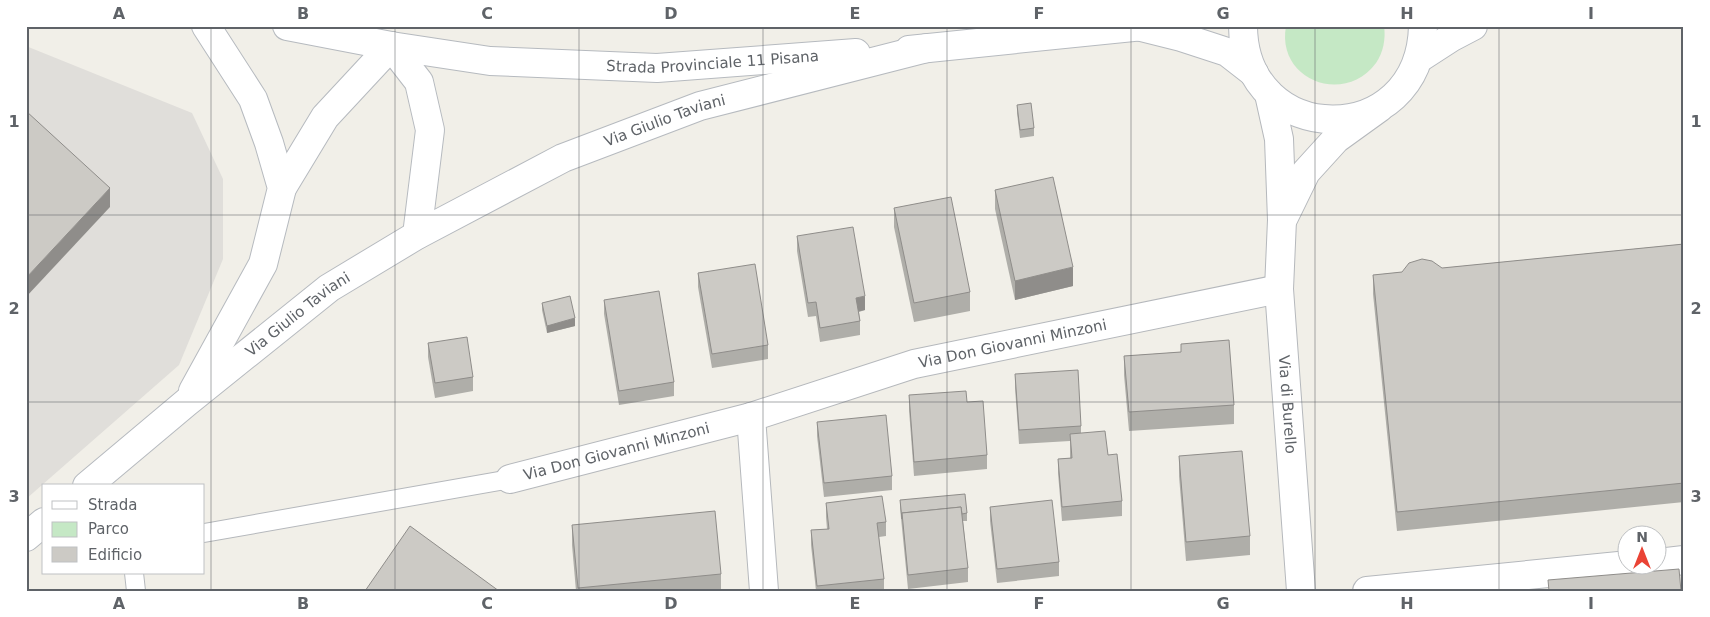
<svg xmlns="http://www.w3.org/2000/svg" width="1710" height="617" viewBox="0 0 1710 617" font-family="'DejaVu Sans',sans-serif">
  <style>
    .industrial { fill: #e0deda }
    .green { fill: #c5e8c5 }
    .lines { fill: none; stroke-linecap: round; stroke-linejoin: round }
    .service-casing { stroke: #b5b8bc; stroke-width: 20 }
    .minor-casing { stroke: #b5b8bc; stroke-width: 30 }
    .secondary-casing { stroke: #b6babf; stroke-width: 30 }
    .service { stroke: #fff; stroke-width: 18 }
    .minor { stroke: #fff; stroke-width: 28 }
    .secondary { stroke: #fff; stroke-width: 28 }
    .wall { fill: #afaea9 }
    .shaded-wall { fill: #8f8d8a }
    .building { fill: #cccac5; stroke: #8f8d8a }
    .grid { fill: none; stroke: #5f6368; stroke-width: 1; stroke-opacity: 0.55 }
    .labels { text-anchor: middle; stroke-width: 4; stroke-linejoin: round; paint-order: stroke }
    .street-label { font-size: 15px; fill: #5f6368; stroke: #fff }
    .neatline { fill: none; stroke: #5f6368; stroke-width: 2 }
    .grid-label { font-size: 16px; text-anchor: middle; font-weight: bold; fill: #5f6368 }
  </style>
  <rect width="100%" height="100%" fill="#f1efe8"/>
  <polygon class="industrial" points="26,46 192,113 223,179 223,259 179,365 26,499"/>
  <path class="green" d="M1286,26h98c2,13 -1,27 -8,37 -32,43 -100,17 -90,-37z"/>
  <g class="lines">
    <g class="service-casing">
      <g id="service">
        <polyline points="204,533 510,479"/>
        <polyline points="134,573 136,591"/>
      </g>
    </g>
    <g class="minor-casing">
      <g id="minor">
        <path id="s1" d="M1269,94l10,45 3,81 -3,69 22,302"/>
        <polyline points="1284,217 1306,172 1336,139 1379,108"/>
        <polyline points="751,417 764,591"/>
        <path id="s2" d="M510,479l241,-62 163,-53 365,-75"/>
        <polyline points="1658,563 1684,560"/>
        <polyline points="1367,591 1639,564"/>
      </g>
    </g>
    <g class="secondary-casing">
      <g id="secondary">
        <path id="s3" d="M287,26l104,20 99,15 167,7 199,-15"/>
        <path d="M1243,26c1,123 177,126 180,0"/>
        <polyline points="1141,27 1181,37 1227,52 1254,73"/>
        <polyline points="391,46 419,82 430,130 417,235"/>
        <polyline points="909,50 1143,26"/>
        <polyline points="1418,59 1452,37 1473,26"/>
        <polyline points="282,188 325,117 391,46"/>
        <polyline points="193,391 263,264 282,188 269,143 253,99 206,26"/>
        <path id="s4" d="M87,486l100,-84 142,-114 88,-53 146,-77 137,-52 227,-58"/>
        <polyline points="26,537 44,522"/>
      </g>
    </g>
    <use href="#service" class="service"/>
    <use href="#minor" class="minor"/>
    <use href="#secondary" class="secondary"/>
  </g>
  <g class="wall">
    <polygon points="1017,105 1034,128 1034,136 1020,138 1017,113"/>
    <polygon points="995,190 1073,286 1015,300 995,209"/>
    <polygon points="894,208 970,292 970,311 914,322 894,227"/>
    <polygon points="797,236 865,310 859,312 860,321 860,335 820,342 816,316 808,317 797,251"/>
    <polygon points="1684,244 1684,502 1397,531 1373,294 1373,275"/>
    <polygon points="698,273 768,345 768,359 712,368 698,287"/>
    <polygon points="604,300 674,382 674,396 619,405 604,314"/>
    <polygon points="542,303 575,326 547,333 542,310"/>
    <polygon points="428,343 473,377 473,391 435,398 428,357"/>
    <polygon points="1181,344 1234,405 1234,424 1129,431 1124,375 1124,356 1181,352"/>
    <polygon points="1015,374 1081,426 1081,433 1108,455 1122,501 1122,516 1062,521 1058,473 1058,459 1070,458 1070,441 1019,444 1015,388"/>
    <polygon points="909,395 967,402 987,455 987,469 914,476 909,410"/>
    <polygon points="817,422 892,476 892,490 824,497 817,436"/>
    <polygon points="1179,456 1250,536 1250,555 1186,561 1179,476"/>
    <polygon points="900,500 967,513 967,521 963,521 968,568 968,582 908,589 900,508"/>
    <polygon points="826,503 886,522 886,536 879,537 884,579 884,591 816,591 811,545 811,530 827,529 826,517"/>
    <polygon points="990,507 1059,562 1059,576 997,583 990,521"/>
    <polygon points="572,525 721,574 721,591 576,591 572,545"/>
  </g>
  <g class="shaded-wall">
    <polygon points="110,188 110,207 26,297 26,278"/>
    <polygon points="1073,267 1073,286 1015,300 1015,281"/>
    <polygon points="865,296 865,310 856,312 856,298"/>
    <polygon points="575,318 575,326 547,333 547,326"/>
  </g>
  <g class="building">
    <polygon points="1031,103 1034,128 1020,130 1017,105"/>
    <polygon points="26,111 110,188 26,278"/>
    <polygon points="1053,177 1073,267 1015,281 995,190"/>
    <polygon points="951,197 970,292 914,303 894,208"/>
    <polygon points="853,227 865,296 856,298 860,321 820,328 816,302 808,303 797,236"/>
    <polygon points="1684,244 1684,483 1397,512 1373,275 1402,272 1409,263 1422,259 1432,261 1442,268"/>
    <polygon points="755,264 768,345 712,354 698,273"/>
    <polygon points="659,291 674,382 619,391 604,300"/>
    <polygon points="570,296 575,318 547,326 542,303"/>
    <polygon points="467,337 473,377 435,383 428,343"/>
    <polygon points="1229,340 1234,405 1129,412 1124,356 1181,352 1181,344"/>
    <polygon points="1078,370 1081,426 1019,430 1015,374"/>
    <polygon points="966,391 967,402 983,401 987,455 914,462 909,395"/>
    <polygon points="886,415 892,476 824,483 817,422"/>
    <polygon points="1105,431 1108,455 1117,454 1122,501 1062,507 1058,459 1072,458 1070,434"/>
    <polygon points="1242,451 1250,536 1186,542 1179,456"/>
    <polygon points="965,494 967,513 962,514 961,507 902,513 902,519 900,500"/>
    <polygon points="882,496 886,522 877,523 884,579 817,586 811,530 829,529 826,503"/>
    <polygon points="1052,500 1059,562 997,569 990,507"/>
    <polygon points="961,507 968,568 908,575 902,513"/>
    <polygon points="715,511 721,574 578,588 572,525"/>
    <polygon points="410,526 499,591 365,591"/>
    <polygon points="1679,569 1681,591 1549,591 1548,580"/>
  </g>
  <path class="grid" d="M211,26v565M395,26v565M579,26v565M763,26v565M947,26v565M1131,26v565M1315,26v565M1499,26v565M26,215h1658M26,402h1658"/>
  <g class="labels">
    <g class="street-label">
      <text dy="5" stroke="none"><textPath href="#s3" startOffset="429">Strada Provinciale 11 Pisana</textPath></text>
      <text dy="5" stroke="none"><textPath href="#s4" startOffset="689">Via Giulio Taviani</textPath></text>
      <text dy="5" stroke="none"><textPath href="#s4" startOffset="272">Via Giulio Taviani</textPath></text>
      <text dy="5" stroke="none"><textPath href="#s2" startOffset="521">Via Don Giovanni Minzoni</textPath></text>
      <text dy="5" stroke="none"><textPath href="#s1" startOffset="312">Via di Burello</textPath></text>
      <text dy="5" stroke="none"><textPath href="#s2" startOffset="110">Via Don Giovanni Minzoni</textPath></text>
    </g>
  </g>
  <rect width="1710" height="617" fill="none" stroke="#ffffff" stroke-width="55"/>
  <rect x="42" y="484" width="162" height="90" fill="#ffffff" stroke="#bfc1c3"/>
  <rect x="52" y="501" width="25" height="8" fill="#ffffff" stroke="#bfc1c3"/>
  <text x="88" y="510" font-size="15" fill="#5f6368">Strada</text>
  <rect x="52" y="522" width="25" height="15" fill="#c5e8c5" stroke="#bfc1c3"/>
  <text x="88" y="534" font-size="15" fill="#5f6368">Parco</text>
  <rect x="52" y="547" width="25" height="15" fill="#cccac5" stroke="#bfc1c3"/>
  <text x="88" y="560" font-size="15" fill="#5f6368">Edificio</text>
  <g transform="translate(1642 550)"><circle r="24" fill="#ffffff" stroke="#bfc1c3"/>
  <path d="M0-4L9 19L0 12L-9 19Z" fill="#ea4335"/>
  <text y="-8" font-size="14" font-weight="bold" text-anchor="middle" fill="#5f6368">N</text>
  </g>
  <rect x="28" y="28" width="1654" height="562" class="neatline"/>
  <g class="grid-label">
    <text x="119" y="19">A</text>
    <text x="303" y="19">B</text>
    <text x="487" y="19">C</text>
    <text x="671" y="19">D</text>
    <text x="855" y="19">E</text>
    <text x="1039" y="19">F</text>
    <text x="1223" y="19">G</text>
    <text x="1407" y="19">H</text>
    <text x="1591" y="19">I</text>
    <text x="14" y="127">1</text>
    <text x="1696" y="127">1</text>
    <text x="14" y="314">2</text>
    <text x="1696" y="314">2</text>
    <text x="14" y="502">3</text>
    <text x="1696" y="502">3</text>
    <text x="119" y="609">A</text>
    <text x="303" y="609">B</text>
    <text x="487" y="609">C</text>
    <text x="671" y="609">D</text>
    <text x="855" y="609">E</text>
    <text x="1039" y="609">F</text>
    <text x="1223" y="609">G</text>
    <text x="1407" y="609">H</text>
    <text x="1591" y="609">I</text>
  </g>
</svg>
